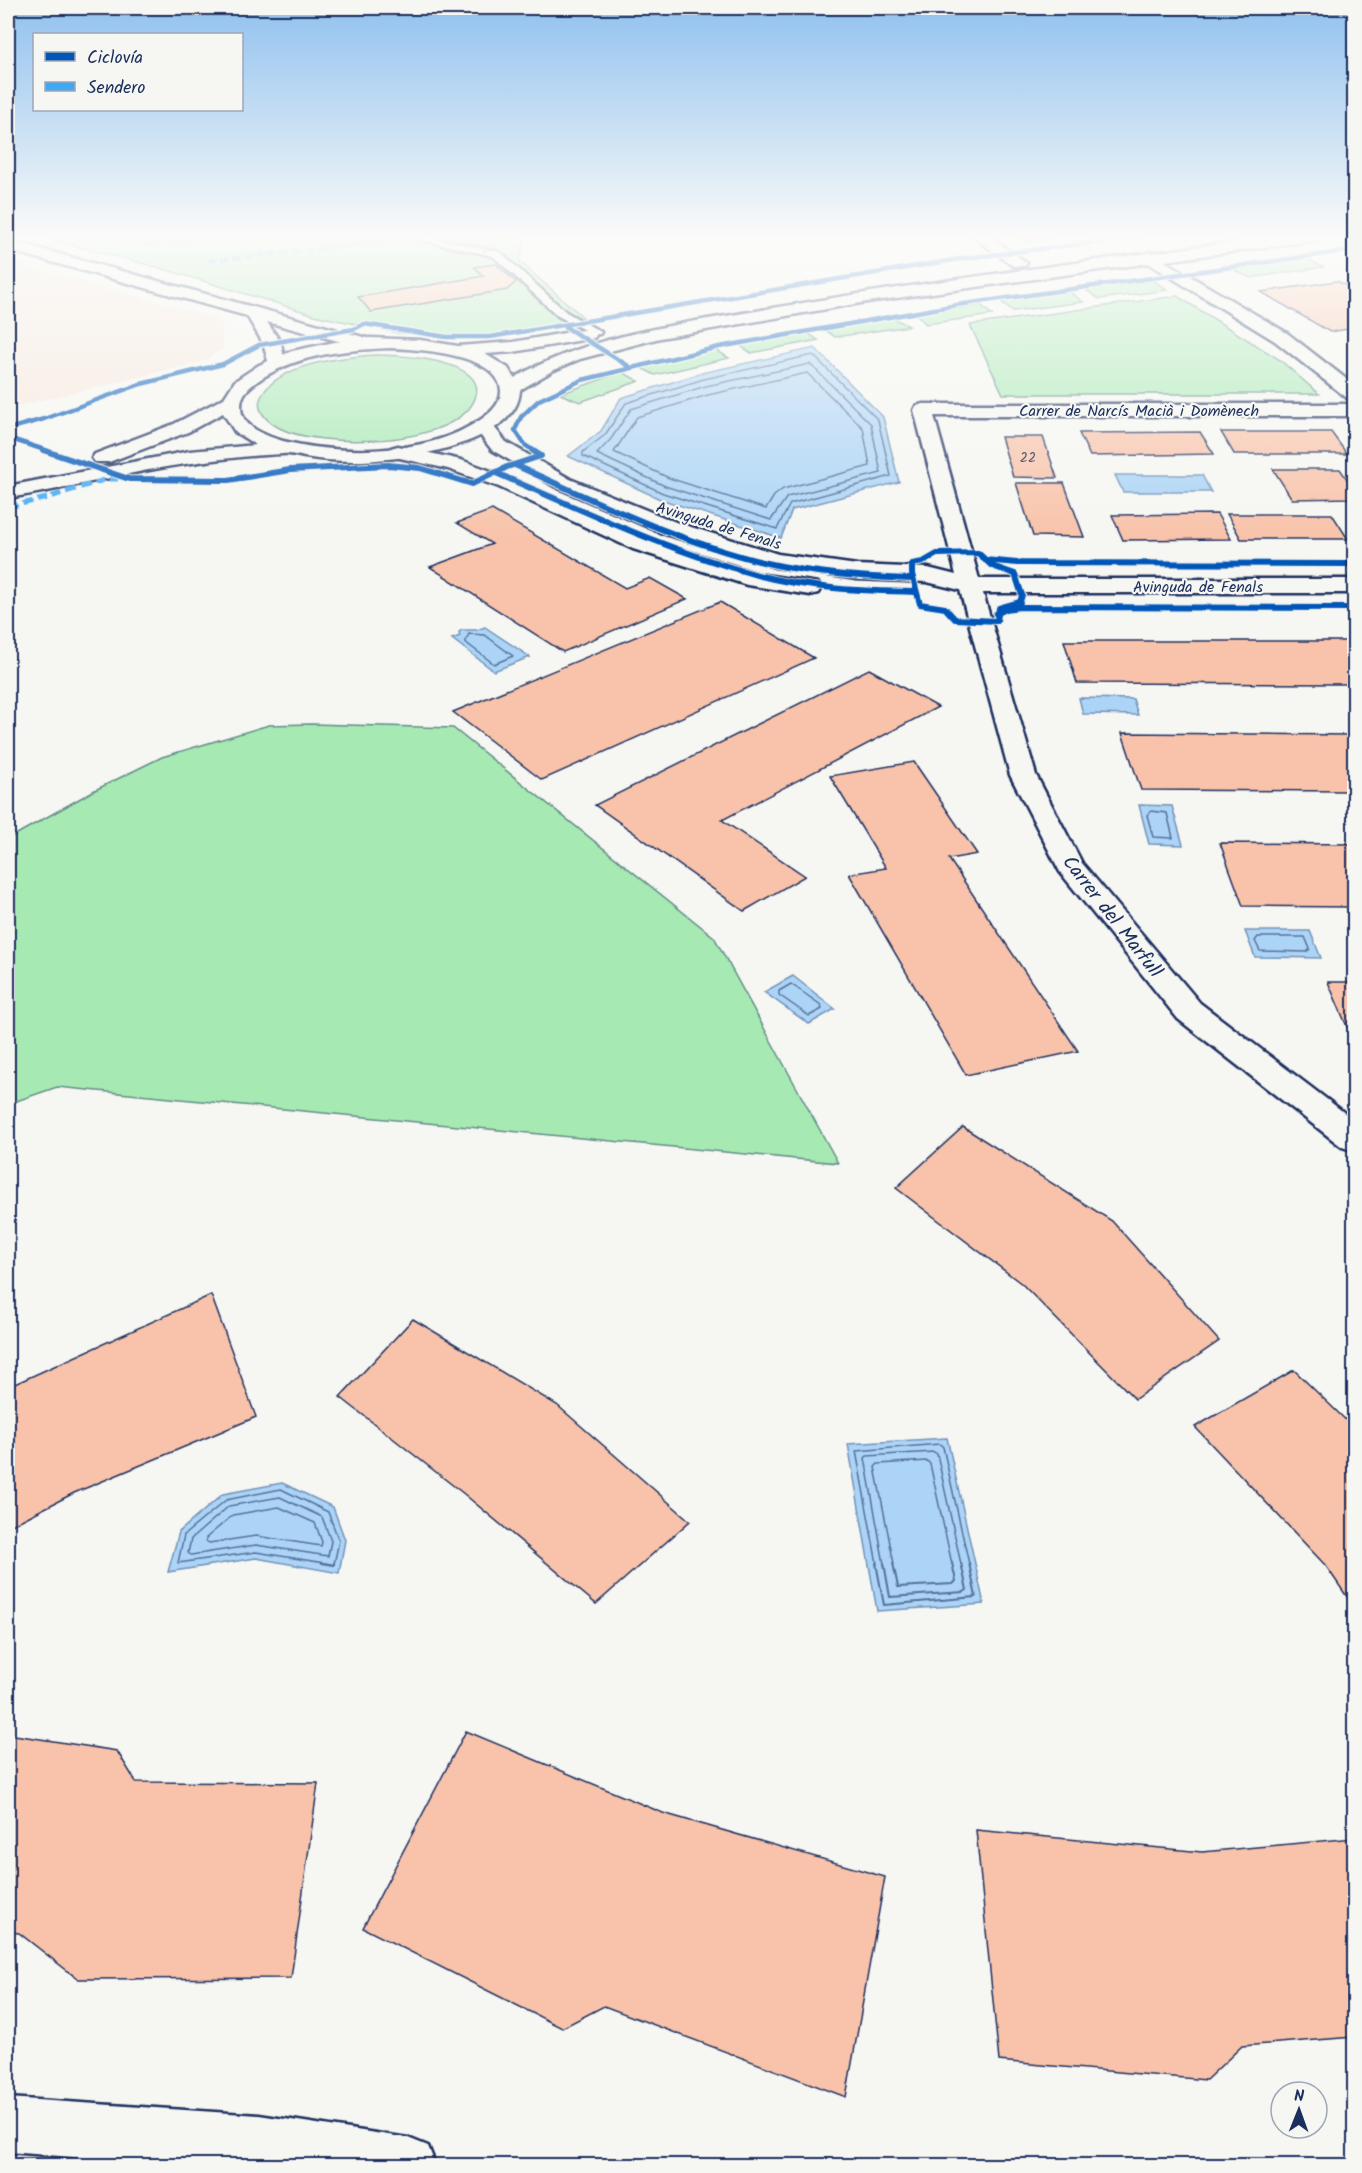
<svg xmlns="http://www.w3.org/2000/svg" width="1362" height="2173" viewBox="0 0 1362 2173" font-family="Kalam,sans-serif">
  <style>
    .built { fill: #f7e7dc }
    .green { fill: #a7e9b3; stroke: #618c88; stroke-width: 1.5 }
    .water { fill: #acd4f6; stroke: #7292b9; stroke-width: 1.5 }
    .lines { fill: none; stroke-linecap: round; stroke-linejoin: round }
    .shore-far1 { stroke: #55719b; stroke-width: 1.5 }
    .shore { stroke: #55719b; stroke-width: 2 }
    .building { fill: #f8c3aa; stroke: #1b2f5e; stroke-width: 1.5 }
    .service-casing { stroke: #1b2f5e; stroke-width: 5 }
    .minor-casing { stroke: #1b2f5e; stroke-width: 5 }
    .secondary-casing { stroke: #1b2f5e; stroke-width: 5 }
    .service { fill: #f6f6f2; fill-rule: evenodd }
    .minor { fill: #f6f6f2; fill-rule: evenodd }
    .secondary { fill: #f6f6f2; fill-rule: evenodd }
    .quiet-far1 { stroke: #3fa9f5; stroke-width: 4; stroke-dasharray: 8 4; stroke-linecap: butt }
    .quiet { stroke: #3fa9f5; stroke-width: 5; stroke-dasharray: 10 5; stroke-linecap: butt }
    .cycleway-far1-casing { stroke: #f6f6f2; stroke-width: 7 }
    .cycleway-casing { stroke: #f6f6f2; stroke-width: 8 }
    .cycleway-far1 { stroke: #0057b8; stroke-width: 4.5 }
    .cycleway { stroke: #0057b8; stroke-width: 6 }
    .labels { text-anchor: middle; stroke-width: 4.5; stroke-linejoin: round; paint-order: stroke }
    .far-number-label { font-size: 14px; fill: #525471 }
    .far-street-label { font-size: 16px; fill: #1b2f5e; stroke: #f6f6f2 }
    .street-label { font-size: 20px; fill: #1b2f5e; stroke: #f6f6f2 }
  </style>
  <rect width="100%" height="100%" fill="#f6f6f2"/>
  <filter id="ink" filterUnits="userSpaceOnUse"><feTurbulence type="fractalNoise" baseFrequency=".0167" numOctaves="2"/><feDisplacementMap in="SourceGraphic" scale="12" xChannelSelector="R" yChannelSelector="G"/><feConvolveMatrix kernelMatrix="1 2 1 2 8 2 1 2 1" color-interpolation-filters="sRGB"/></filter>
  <g filter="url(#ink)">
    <polygon class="built" points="8,261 221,320 223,348 206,360 193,364 8,408"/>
    <g class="green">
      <polygon points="34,235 526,235 519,261 584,318 526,331 479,337 398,333 318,316 164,269"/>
      <polygon points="1307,259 1323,267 1250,278 1234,270"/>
      <polygon points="1154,281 1168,290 1099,299 1086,290"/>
      <polygon points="1070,292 1083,302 1013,311 1000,301"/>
      <polygon points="1177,296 1280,360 1319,394 1003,394 970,325"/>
      <polygon points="981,305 992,315 926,324 916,314"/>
      <polygon points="893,318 909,326 835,337 824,329"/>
      <polygon points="806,332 818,340 751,353 739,345"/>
      <polygon points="716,350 729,358 655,375 639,367"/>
      <path d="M376,355c21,0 109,4 100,40 -13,53 -162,55 -200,31 -10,-6 -21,-17 -15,-29 17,-34 81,-40 115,-42z"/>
      <polygon points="622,372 639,381 580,402 560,394"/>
      <polygon points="312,724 453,728 714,937 838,1163 57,1087 8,1104 8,839 95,790 162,757 269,725"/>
    </g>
    <g class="water">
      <polygon points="815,348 883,417 899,482 792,510 781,538 660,499 568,456 601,431 621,398 702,373"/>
      <polygon points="1115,475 1202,475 1211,492 1123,492"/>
      <polygon points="485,627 530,657 494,671 452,639 460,636 459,632 462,630 477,630"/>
      <polygon points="1079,698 1133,699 1138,715 1083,714"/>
      <polygon points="1139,805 1172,806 1183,845 1149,844"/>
      <polygon points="1245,931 1310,931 1321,958 1255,957"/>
      <polygon points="793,976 835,1009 809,1024 764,992"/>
      <polygon points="947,1438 984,1604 877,1611 848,1444"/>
      <polygon points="282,1483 333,1507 345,1540 339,1573 256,1558 168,1572 179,1532 223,1494"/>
    </g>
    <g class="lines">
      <g class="shore-far1">
        <polygon points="813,355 878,420 891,476 790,504 777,529 663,493 583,456 583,452 605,435 626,403 704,379"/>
        <polygon points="810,364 871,424 881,473 787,497 771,520 665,486 597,454 611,439 631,409 706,386"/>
        <polygon points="807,373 863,428 870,466 783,489 774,496 766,509 669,478 614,452 637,417 708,395"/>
        <polygon points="469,634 485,635 513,656 494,664 465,642"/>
        <polygon points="1151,811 1167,813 1173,838 1153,837 1147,815"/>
        <polygon points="1258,937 1305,937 1310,949 1307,952 1260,951 1255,941"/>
        <polygon points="791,984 821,1005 822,1009 809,1016 779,995 779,991"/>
        <polygon points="280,1497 322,1517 331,1541 328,1556 256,1545 191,1555 188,1553 191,1539 229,1506"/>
        <polygon points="279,1507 315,1523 322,1542 321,1546 256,1536 209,1543 206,1541 206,1538 233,1515"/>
        <polyline points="331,1564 256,1552 178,1563 184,1535 226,1500 281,1489 328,1512 339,1541 334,1564"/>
        <polyline points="877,1564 856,1451 940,1444 943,1447 969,1564"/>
        <polyline points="884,1564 865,1458 867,1456 934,1452 937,1454 961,1564"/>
        <polyline points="894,1564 875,1467 878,1464 927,1461 930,1464 952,1564"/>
      </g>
      <g class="shore">
        <polyline points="322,1563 334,1565 334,1563"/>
        <polyline points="876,1563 884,1605 976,1597 969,1563"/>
        <polyline points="884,1563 890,1597 964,1592 967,1590 961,1563"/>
        <polyline points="893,1563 898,1587 953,1584 956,1581 952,1563"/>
      </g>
    </g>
    <g class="building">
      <polygon points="1014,235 1082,235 1026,242"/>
      <polygon points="496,264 516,282 507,290 371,312 358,297 484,276 474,267"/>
      <polygon points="1337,281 1354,290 1354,328 1330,332 1261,292"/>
      <polygon points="1200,432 1214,454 1090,456 1079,433"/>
      <polygon points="1221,432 1331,432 1347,454 1234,454"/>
      <polygon points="1001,437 1043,437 1057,478 1013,477"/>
      <polygon points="1273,469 1340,469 1354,489 1354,498 1292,499"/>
      <polygon points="1016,483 1064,483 1084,537 1033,536"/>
      <polygon points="492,510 625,588 650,578 687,599 563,652 430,567 492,544 457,523"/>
      <polygon points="1217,514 1231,539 1123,540 1112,515"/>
      <polygon points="1227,514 1332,514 1348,539 1241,539"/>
      <polygon points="720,602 814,658 542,780 453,712"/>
      <polygon points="1064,641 1354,641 1354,684 1077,683"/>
      <polygon points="869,669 938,707 722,820 805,876 744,911 595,805"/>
      <polygon points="1122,733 1354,735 1354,791 1141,790"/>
      <polygon points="914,762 977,854 949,859 1078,1051 966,1075 849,874 886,868 830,776"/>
      <polygon points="1220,843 1354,844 1354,907 1243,906"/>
      <polygon points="1328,982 1354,982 1354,1043"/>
      <polygon points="963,1127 1112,1221 1219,1341 1135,1399 1022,1284 896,1188"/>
      <polygon points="211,1295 256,1417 74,1493 8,1527 8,1387"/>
      <polygon points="413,1319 557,1405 690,1521 596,1604 464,1494 340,1397"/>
      <polygon points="1294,1370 1354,1428 1354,1607 1326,1566 1195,1427"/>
      <polygon points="466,1731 663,1813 885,1877 846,2097 604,2006 562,2028 363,1928"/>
      <polygon points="8,1734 117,1751 136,1782 318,1783 291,1978 78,1979 19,1933 8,1932"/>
      <polygon points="976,1830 1202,1852 1354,1838 1354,2037 1242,2046 1206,2080 999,2061"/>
    </g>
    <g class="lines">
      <g class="service-casing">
        <polygon id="service" points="399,235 417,235 500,252 566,312 601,332 600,334 592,334 558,316 493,256"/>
      </g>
      <g class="minor-casing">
        <g id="minor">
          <polygon points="971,235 988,235 1027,263 1025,266 1013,266"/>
          <polygon points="8,240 374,340 377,344 374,348 368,349 267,322 281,343 285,364 282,368 270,368 263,343 247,316 8,250"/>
          <polygon points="1149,252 1287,333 1354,385 1354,399 1347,398 1275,341 1143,260 1141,257"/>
          <polygon points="923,404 1354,404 1354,416 934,416 979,579 1354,579 1354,593 983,593 1036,775 1082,863 1200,1003 1354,1120 1354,1151 1342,1147 1178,1019 1060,872 1010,775 960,590 927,582 857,579 775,567 662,533 556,487 492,450 473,426 476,422 490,422 506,442 570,479 678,523 778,554 857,565 928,568 956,575 914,410 916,406"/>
          <polygon points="398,446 461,460 513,479 649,539 758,574 818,583 821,588 818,593 810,595 747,585 633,549 499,487 448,469 391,456 388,452 391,448"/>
          <polygon points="8,2098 259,2115 408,2138 428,2146 436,2166 190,2166 8,2152"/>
        </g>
      </g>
      <g class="secondary-casing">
        <path id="secondary" d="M1286,235h39l-8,5 -450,62 -207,36 -80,21 -28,12 -32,19c-2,56 -124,71 -165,71 -17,0 -33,-1 -50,-4 -7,-1 -15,-4 -22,-3 -30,1 -62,5 -91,9 -62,8 -123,26 -184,35v-12l182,-35 66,-6 -21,-13 -12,-19 -35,19 -79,30h-14l-3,-4 3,-4 79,-30 50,-26 11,-17 24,-16 33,-14 43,-9 36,-4 49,2 38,6 55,-4 75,-13 6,1 3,4 -3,4 -6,1 -75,13 -28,2 23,14 6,10c80,-46 176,-55 265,-71 168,-29 338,-49 507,-72zM389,348c27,1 109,5 112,42 1,17 -18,29 -31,36 -49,29 -133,29 -187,15 -17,-5 -43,-14 -42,-35 0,-14 11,-21 21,-28 38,-24 83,-28 127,-30z"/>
      </g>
      <use href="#service" class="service"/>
      <use href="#minor" class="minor"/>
      <use href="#secondary" class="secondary"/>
      <g class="quiet-far1">
        <polyline points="481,235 485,252"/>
        <polyline points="144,245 237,235"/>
        <polyline points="209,261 417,238 417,235"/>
      </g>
      <polyline class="quiet" points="8,507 47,498 107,479 118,479"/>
      <g class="cycleway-far1-casing">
        <g id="cycleway-far1">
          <polyline points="564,326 630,367"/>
          <polyline points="8,429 44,419 141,384 223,364 259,345 354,329 364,324 447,337 490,337 966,258 1155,235"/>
          <polyline points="8,438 48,451"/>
          <polyline points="534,451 525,445 515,430 521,417 539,400 582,380 719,347 957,305 1354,250"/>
        </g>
      </g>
      <g class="cycleway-casing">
        <g id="cycleway">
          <polyline points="43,450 129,479 228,480 290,470 388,465 420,468 472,484 507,467 541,456 532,450"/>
          <path d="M515,465c82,37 164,77 252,98 48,11 97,14 146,16"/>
          <path d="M496,473c86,37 170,77 261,102 52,14 106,16 159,17"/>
          <polygon points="978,553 992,566 1015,574 1022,595 1020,602 999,608 997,621 955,619 945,608 920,604 912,574 912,564 923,562 937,554"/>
          <polyline points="985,560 1017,563 1354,564"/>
          <polyline points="996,614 1006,609 1020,607 1354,608"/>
        </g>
      </g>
      <use href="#cycleway-far1" class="cycleway-far1"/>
      <use href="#cycleway" class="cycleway"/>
    </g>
  </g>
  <linearGradient id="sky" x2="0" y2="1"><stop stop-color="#90c1ee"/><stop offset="0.44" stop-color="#fbfbf9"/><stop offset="1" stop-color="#fbfbf9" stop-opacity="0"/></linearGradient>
  <rect width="1362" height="539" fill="url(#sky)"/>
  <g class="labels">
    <g class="far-number-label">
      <text x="1028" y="462">22</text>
    </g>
    <g class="far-street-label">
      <text x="1139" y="416">Carrer de Narcís Macià i Domènech</text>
      <text transform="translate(719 525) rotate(17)" y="6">Avinguda de Fenals</text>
      <text x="1198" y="592">Avinguda de Fenals</text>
    </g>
    <g class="street-label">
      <text transform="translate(1113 916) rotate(52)" y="7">Carrer del Marfull</text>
    </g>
  </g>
  <rect width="1362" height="2173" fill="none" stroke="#f6f6f2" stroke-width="30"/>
  <rect x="15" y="15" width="1332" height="2143" fill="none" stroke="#1b2f5e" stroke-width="2" filter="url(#ink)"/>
  <rect x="33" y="33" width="210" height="78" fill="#f6f6f2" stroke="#9ea6b7" stroke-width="1.5"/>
  <rect x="45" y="52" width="30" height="9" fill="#0057b8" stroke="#9ea6b7" stroke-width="1.5"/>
  <text x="87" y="63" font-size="18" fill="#1b2f5e">Ciclovía</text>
  <rect x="45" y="82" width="30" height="9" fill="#3fa9f5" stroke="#9ea6b7" stroke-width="1.5"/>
  <text x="87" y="93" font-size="18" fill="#1b2f5e">Sendero</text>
  <g transform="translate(1299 2110) rotate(1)"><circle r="28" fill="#f6f6f2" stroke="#9ea6b7" stroke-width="1.5"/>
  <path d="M0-4.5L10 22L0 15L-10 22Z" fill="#1b2f5e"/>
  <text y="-9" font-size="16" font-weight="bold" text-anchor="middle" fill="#1b2f5e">N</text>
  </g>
</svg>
